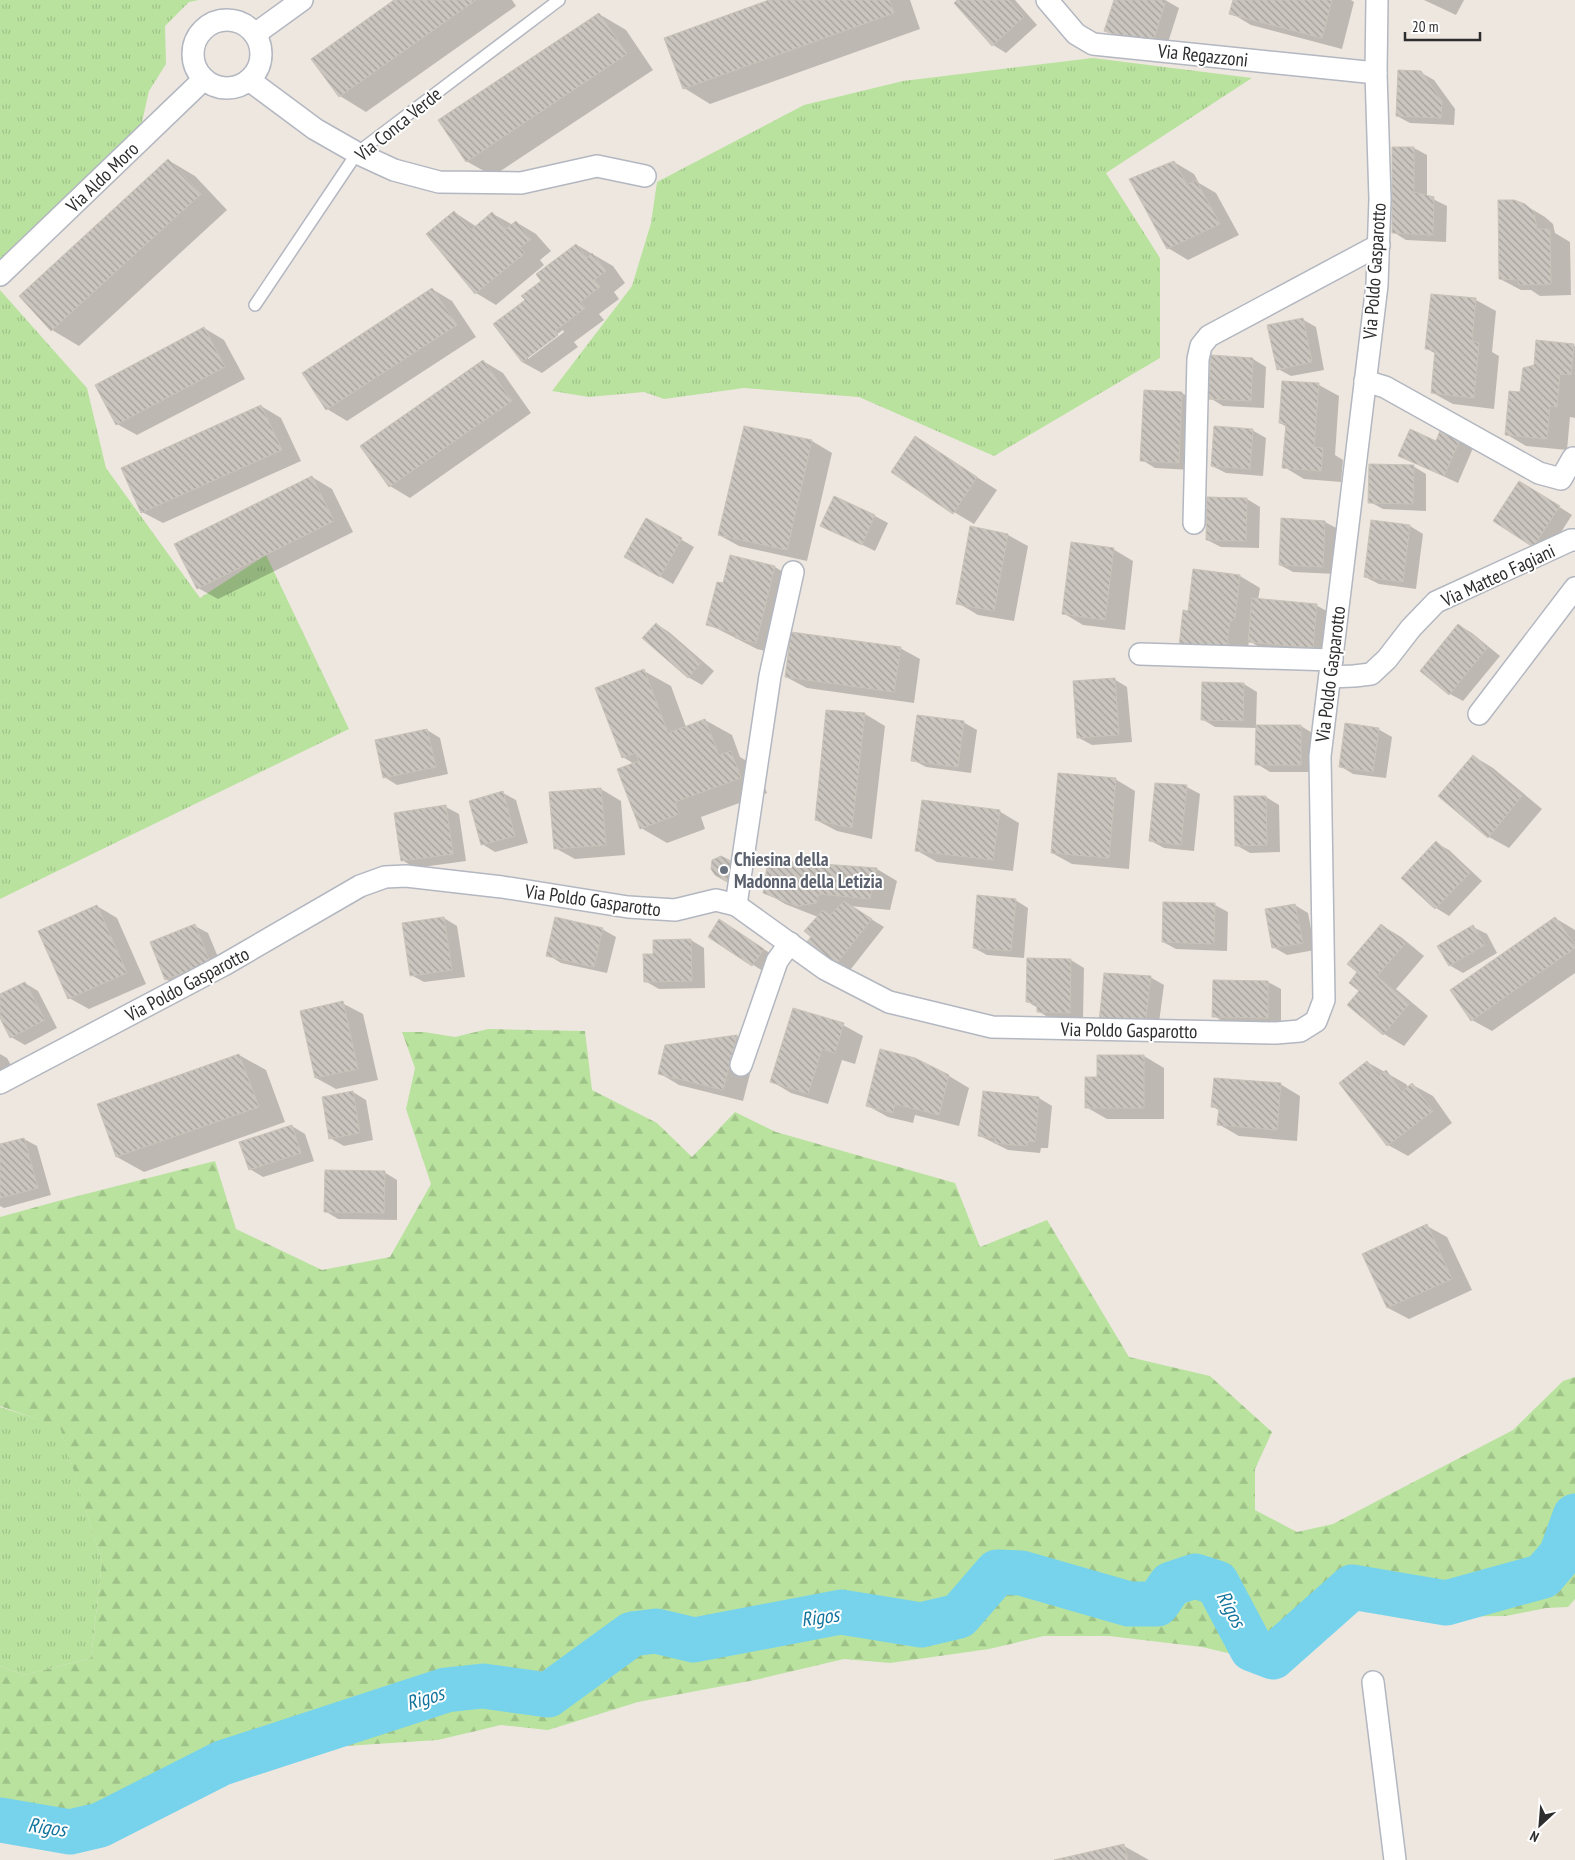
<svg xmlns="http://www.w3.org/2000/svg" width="1575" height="1860" viewBox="0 0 1575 1860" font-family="'PT Sans Narrow',sans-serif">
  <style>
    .grass { fill: url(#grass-tufts) }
    .forest { fill: url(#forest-firs) }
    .shadow { fill: #0003; fill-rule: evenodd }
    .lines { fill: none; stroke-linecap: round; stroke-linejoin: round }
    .river { stroke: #77d3ec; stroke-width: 45 }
    .building { fill: url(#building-back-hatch); stroke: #c9c3b9 }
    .service-casing { stroke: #b3b7c0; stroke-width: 14 }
    .minor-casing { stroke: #b3b7c0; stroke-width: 24 }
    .service { stroke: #fff; stroke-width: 11 }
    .minor { stroke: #fff; stroke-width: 21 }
    .worship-dot { fill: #6b7280; stroke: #fff; stroke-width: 2 }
    .labels { text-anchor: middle; stroke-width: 4; stroke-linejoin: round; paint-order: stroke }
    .street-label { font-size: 19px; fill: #2d2d2d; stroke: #fff }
    .worship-label { font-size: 19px; font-weight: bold; fill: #5b616d; stroke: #fff; text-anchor: start }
    .water-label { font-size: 20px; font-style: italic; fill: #12749c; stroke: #fff }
  </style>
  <defs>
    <pattern id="grass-tufts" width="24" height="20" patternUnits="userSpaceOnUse" patternTransform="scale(1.25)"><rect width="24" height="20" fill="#b9e29e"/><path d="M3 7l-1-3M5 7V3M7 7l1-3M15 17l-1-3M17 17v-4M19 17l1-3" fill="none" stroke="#9fc288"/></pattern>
    <pattern id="forest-firs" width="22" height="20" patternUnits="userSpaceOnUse" patternTransform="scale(1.25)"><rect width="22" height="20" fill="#b9e29e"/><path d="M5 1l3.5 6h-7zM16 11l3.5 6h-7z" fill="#9fc288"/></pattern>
    <pattern id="building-back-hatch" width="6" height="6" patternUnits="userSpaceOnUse" patternTransform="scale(1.25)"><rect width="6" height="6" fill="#cac5be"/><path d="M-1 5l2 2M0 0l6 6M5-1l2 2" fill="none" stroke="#a4a09b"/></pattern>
  </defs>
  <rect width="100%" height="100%" fill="#eee7e0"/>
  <g class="grass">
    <polygon points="0,0 199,0 189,2 165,26 166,64 149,91 140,131 0,259"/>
    <polygon points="1093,58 1252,78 1106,173 1160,258 1160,358 994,456 859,397 744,388 664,399 644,392 589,397 552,391 632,286 651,223 657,182 804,105 903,81"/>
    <polygon points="0,290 87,388 106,468 200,598 266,555 349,729 0,899"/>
    <polygon points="0,1407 60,1426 102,1562 91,1658 24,1675 0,1666"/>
  </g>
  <polygon class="forest" points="488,1029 585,1031 592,1090 657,1123 692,1157 735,1112 776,1132 955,1183 980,1247 1047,1220 1129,1357 1210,1376 1272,1432 1255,1469 1255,1510 1297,1532 1333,1524 1513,1430 1563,1381 1575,1377 1575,1599 1568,1607 1546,1608 1506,1616 1422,1617 1390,1611 1346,1606 1321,1631 1293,1647 1271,1670 1236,1655 1202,1647 1109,1636 1044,1636 989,1649 890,1663 844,1659 755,1680 638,1702 548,1730 501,1725 438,1740 345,1746 307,1744 254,1764 209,1790 77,1840 49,1838 0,1822 0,1666 24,1675 91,1658 102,1562 60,1427 0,1406 0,1217 58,1201 215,1161 236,1229 322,1270 390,1257 431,1184 406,1109 415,1068 402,1032 424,1032 455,1037"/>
  <g class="shadow">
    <polygon points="396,0 512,0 516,6 366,112 340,96"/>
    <polygon points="773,0 910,0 920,29 710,104 684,88"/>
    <polygon points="959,0 1015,0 1037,25 1006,53 993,45"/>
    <polygon points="1115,0 1165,0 1179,8 1165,52 1119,38 1106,30"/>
    <polygon points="1234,0 1351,0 1354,2 1342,49 1251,25 1231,13"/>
    <polygon points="1424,0 1464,0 1456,15"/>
    <polygon points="599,14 626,30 653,70 493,176 466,161"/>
    <polygon points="1420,72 1434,80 1455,109 1454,125 1410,123 1397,116"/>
    <polygon points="1414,148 1427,155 1427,196 1447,206 1446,242 1406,240 1393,232"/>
    <polygon points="168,160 195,176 227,210 79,346 52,330 21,296"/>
    <polygon points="1174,162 1194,174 1199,183 1216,193 1239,235 1188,260 1168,248"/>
    <polygon points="1525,205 1545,217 1553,224 1555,233 1570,242 1571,295 1540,296 1531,290 1521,290 1500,279"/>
    <polygon points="454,212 477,227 493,214 513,225 516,222 536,234 551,251 540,260 544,265 496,305 476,293"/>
    <path d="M577,245l36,21 12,17 -11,9 5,7 -20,15 5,6 -30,22 4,5 -36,26 -20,-11 5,-62zM563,330l1,2 -36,27v-3z"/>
    <polygon points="432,289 452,301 476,337 347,421 327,409 303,373"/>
    <polygon points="1432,295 1476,300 1496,311 1492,352 1499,356 1494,409 1453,404 1433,393 1436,354 1427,349"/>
    <polygon points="1302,319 1316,327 1324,370 1291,376 1278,369"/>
    <polygon points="204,328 224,340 245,379 137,435 117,424"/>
    <polygon points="1573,345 1575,346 1575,418 1570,417 1567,450 1526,446 1506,434 1522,393 1535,366"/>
    <polygon points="1253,359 1266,367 1264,408 1223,406 1210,398"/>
    <polygon points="483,361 503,373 531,413 410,498 390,486"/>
    <polygon points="1283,382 1319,385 1339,396 1335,455 1343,460 1341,482 1304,479 1284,467 1287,427 1280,423"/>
    <polygon points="1145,391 1182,393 1195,401 1192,470 1155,468 1142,460"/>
    <polygon points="261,406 281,418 301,461 163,523 142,512"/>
    <polygon points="745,427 812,441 832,453 807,561 739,546 719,535"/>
    <polygon points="1252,430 1266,438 1263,476 1226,473 1212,466"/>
    <polygon points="916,438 997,490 974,524 954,512"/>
    <polygon points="1460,441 1473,448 1458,483 1400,456 1436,442"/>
    <polygon points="1413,466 1426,474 1426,511 1383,509 1370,502"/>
    <polygon points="312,477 332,489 353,532 218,599 198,588"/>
    <polygon points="1533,490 1572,515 1547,554 1534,546"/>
    <polygon points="1247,499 1260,507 1259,548 1221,547 1207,540"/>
    <polygon points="875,516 888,523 875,551 822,525"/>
    <polygon points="646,519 694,547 673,584 625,556"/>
    <polygon points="1282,520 1325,522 1338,529 1336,574 1293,572 1280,565"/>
    <polygon points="1372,522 1410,526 1423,534 1416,589 1379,584 1365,577"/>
    <polygon points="971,528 1008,535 1028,546 1014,621 978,615 958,603"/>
    <polygon points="1113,549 1133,561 1125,630 1083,625 1063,613"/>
    <polygon points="775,567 795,579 776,654 757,649 708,624 724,585"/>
    <polygon points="1240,576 1260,588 1258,600 1316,605 1337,617 1333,659 1270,653 1249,641 1246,663 1200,657 1189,613"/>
    <polygon points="656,624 669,632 714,671 702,685 688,677"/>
    <polygon points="1458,625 1472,633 1500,656 1463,701 1450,694 1422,671"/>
    <polygon points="900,648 920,659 914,703 807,688 786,677"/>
    <polygon points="644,671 671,686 686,727 705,720 732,735 740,757 757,767 767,793 701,817 705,829 667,843 641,828 634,764 623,757"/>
    <polygon points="1114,679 1127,687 1132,742 1092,745 1079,738"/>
    <polygon points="1244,684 1257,692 1256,726 1301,726 1314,734 1314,772 1270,772 1257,764 1257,728 1215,727 1202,719"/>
    <polygon points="865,714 885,726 872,839 837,831 816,820"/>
    <polygon points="963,722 977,730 971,773 926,767 913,760"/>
    <polygon points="1378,729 1392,737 1386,778 1353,774 1340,766"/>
    <polygon points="427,730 440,738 448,774 397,785 384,777"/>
    <polygon points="1473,756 1493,768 1542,809 1509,848 1489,837"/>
    <polygon points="1115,779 1135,791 1129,869 1072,864 1052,853"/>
    <polygon points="1187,787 1200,794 1194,851 1164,848 1151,841"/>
    <polygon points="601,789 621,801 625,855 575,859 555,848"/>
    <polygon points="503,793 516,800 528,843 495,852 482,844"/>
    <polygon points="1266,797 1279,805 1280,852 1250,853 1236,845"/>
    <polygon points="446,807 459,814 466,861 415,868 402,860"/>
    <polygon points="999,811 1019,823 1013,871 937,862 916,850"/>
    <polygon points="1436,843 1449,850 1482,881 1449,916 1436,908 1403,878"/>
    <polygon points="769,862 877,869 897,881 890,910 850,906 884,927 847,974 834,966 812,936 818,917 785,904 765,892"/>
    <polygon points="1015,900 1028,908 1024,958 987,955 974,948"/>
    <polygon points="1164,903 1215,905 1228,912 1227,951 1176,949 1163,942"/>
    <polygon points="1295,905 1308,913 1315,950 1287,955 1273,947"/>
    <polygon points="97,906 117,918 146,984 89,1009 69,998"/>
    <polygon points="444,918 457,926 465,977 424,982 411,975"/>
    <polygon points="1555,918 1575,930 1575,973 1492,1031 1472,1020"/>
    <polygon points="1381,925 1401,937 1424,956 1396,989 1428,1016 1404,1046 1384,1034 1360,991 1359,972"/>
    <polygon points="195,926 208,933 223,969 179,987 166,979"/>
    <polygon points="1473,927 1487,934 1497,953 1463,973 1449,965"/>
    <polygon points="602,929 616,937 607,973 561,963 548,955"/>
    <polygon points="733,929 776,957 766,973 709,937"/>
    <polygon points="691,940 704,948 705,988 659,989 645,981 654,955"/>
    <polygon points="1071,960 1084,968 1083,1019 1051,1019 1038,1011 1038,1008 1028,1002"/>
    <polygon points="1150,977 1164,985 1158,1030 1114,1029"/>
    <polygon points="1268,982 1281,989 1281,1024 1227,1024 1214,1016"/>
    <polygon points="25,983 38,991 57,1028 25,1045 11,1037 0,1015 0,996"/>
    <polygon points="342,1003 363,1014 378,1080 336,1089 316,1078"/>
    <polygon points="843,1025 863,1036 855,1064 842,1060 828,1104 791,1093 771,1081"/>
    <polygon points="737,1036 757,1047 743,1101 679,1085 659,1073 666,1046"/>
    <polygon points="0,1054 7,1058 16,1074 0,1083"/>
    <polygon points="239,1055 266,1070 285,1122 144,1172 117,1157 99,1105"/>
    <polygon points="1144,1056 1164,1068 1164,1119 1107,1119 1086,1107 1099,1078"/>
    <polygon points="1367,1062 1406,1084 1409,1088 1413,1085 1433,1096 1452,1123 1408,1156 1388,1145"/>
    <polygon points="949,1076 969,1088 959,1126 915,1115 913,1123 888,1117 868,1106"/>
    <polygon points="1280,1084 1300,1096 1297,1141 1239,1136 1218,1124 1220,1111 1213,1107"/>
    <polygon points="353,1092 366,1100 373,1140 344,1146 330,1138"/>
    <polygon points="984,1092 1039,1098 1052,1106 1048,1148 1041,1148 1040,1153 1008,1150 980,1136"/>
    <polygon points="292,1126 305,1134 314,1161 263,1177 250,1169"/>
    <polygon points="24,1139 37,1146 51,1195 4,1208 0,1206 0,1145"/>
    <polygon points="384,1172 397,1180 397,1220 338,1219 325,1211"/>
    <polygon points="1427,1226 1447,1237 1472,1290 1409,1319 1388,1308 1364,1255"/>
    <polygon points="1124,1846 1149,1860 1060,1860"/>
  </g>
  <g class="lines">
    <polyline class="river" points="0,1820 70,1832 100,1825 222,1763 446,1690 483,1686 548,1695 632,1634 656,1631 694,1640 841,1612 921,1625 959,1616 997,1572 1021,1573 1129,1604 1157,1604 1171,1584 1195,1576 1217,1583 1252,1649 1273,1657 1352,1587 1446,1603 1543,1576 1561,1555 1575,1516"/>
  </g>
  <g class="building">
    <polygon points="394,0 476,0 339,97 311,59"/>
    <polygon points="769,0 889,0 894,13 683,89 664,38"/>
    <polygon points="957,0 1009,0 1024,17 992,46 954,3"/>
    <polygon points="1114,0 1166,0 1152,45 1104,31"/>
    <polygon points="1233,0 1332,0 1322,38 1229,14"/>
    <polygon points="599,13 627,54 466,162 438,120"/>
    <polygon points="1398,70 1421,71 1442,101 1441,118 1396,116"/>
    <polygon points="1392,147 1414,147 1414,192 1434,197 1433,235 1392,233"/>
    <polygon points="168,159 201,194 51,331 19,296"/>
    <polygon points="1174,161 1187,185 1196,180 1220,224 1167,249 1129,179"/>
    <polygon points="1498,200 1514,200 1525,204 1534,212 1537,229 1550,229 1551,284 1519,285 1518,280 1499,279"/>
    <polygon points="454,211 471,230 492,212 506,229 516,221 531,239 520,248 525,253 475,294 426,234"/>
    <polygon points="576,244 587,258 592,253 606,271 594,280 600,287 580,302 585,308 555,331 558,335 522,362 493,324 525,300 521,296 541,281 536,274"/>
    <polygon points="432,288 457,325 326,410 302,373"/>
    <polygon points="1431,294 1476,298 1472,341 1479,343 1474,398 1431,393 1435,350 1425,349"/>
    <polygon points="1303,318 1312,362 1277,370 1267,325"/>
    <polygon points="204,327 225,367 116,425 95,385"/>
    <polygon points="1536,340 1574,344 1571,375 1560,374 1557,407 1550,406 1547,439 1505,435 1509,391 1520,392 1523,368 1534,365"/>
    <polygon points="1211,355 1253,358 1251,401 1208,399"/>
    <polygon points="483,360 512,401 389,487 360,446"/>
    <polygon points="1282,381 1319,383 1314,447 1323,448 1321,471 1282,468 1286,424 1279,423"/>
    <polygon points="1144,390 1182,392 1179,463 1140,461"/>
    <polygon points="261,405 282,450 141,513 121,468"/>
    <polygon points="744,426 812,440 787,550 718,535"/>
    <polygon points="1214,426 1253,429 1250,469 1211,466"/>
    <polygon points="1410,429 1436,441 1440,431 1460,440 1444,476 1398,456"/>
    <polygon points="915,436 977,477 953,514 891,472"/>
    <polygon points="1369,464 1414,465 1413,504 1368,503"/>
    <polygon points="312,476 334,521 197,589 174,544"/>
    <polygon points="1519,481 1560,506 1533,547 1493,521"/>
    <polygon points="834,496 875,515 862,545 820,526"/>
    <polygon points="1207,497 1247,498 1246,541 1206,540"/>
    <polygon points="646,518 682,538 660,577 624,557"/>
    <polygon points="1281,518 1325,521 1323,567 1279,565"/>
    <polygon points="1371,520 1410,525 1403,582 1364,577"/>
    <polygon points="970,526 1008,534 994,611 956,604"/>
    <polygon points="1071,542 1114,548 1105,620 1062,614"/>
    <polygon points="730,555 775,566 756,643 735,638 736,633 706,625 717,582 723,583"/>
    <polygon points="1193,569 1240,575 1235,618 1230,622 1226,652 1179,646 1183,610 1188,611"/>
    <polygon points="1252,598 1317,604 1313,648 1248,642"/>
    <polygon points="656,623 701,663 688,678 642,638"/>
    <polygon points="1458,624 1488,647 1449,695 1420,671"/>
    <polygon points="791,632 901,647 894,692 785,677"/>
    <polygon points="644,669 668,733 705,719 719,755 731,751 741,778 675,802 679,814 640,829 617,769 639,761 636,753 622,758 595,688"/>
    <polygon points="1115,678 1119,735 1077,738 1073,681"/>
    <polygon points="1202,682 1244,683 1243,721 1201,720"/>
    <polygon points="826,710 865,713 852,828 815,820"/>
    <polygon points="917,715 964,721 958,767 911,761"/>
    <polygon points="1345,723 1379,728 1373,772 1339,767"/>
    <polygon points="1256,725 1301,725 1301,765 1255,765"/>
    <polygon points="427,729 436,767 383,778 375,740"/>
    <polygon points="1473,755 1522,796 1488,838 1438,796"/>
    <polygon points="1058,773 1116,778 1109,858 1051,853"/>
    <polygon points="1155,783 1187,785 1181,845 1149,841"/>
    <polygon points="601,788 606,845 554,849 549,792"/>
    <polygon points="503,791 515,836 481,845 469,801"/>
    <polygon points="1234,796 1266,796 1267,845 1235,846"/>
    <polygon points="922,800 1000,810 993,860 915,851"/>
    <polygon points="446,805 453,854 401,861 394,813"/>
    <polygon points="1436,841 1470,873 1435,909 1401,878"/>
    <polygon points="721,856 739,865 729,883 715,875 711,869 712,860"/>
    <polygon points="768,860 877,868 870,899 819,894 816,903 797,906 763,893"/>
    <polygon points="977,895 1016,899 1011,951 973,948"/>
    <polygon points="844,901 872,919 833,968 804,945 811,937 804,931 823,910 830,915"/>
    <polygon points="1163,902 1215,903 1214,944 1162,942"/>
    <polygon points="1295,904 1303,943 1272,948 1265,909"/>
    <polygon points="97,905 127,973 68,999 38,931"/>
    <polygon points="444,917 452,970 410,976 402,923"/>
    <polygon points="555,917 603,928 594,967 546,956"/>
    <polygon points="1555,917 1575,945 1575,948 1471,1021 1450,990"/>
    <polygon points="719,919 764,949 752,966 708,937"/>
    <polygon points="195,924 210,962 165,980 150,942"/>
    <polygon points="1381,924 1405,944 1377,976 1409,1004 1383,1035 1347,1005 1359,991 1349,983 1357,972 1347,964"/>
    <polygon points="1473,925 1485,945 1449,966 1437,946"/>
    <polygon points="691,939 692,981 644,982 643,954 653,954 653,940"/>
    <polygon points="1027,958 1071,959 1070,1013 1037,1012 1037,1003 1026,1002"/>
    <polygon points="1104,973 1151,976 1145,1024 1099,1022"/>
    <polygon points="1213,980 1268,981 1268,1018 1212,1017"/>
    <polygon points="25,982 45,1020 10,1038 0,1018 0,994"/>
    <polygon points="343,1001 358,1069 315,1078 300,1011"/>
    <polygon points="793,1008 844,1023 835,1053 822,1049 808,1094 770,1082"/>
    <polygon points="737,1035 723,1090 658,1074 665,1045"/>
    <polygon points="880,1049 915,1058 949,1075 939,1115 895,1104 893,1113 866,1106"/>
    <polygon points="239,1054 259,1107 116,1157 97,1104"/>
    <polygon points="1097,1055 1144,1055 1144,1108 1085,1108 1085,1077 1097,1077"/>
    <polygon points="1367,1061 1379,1076 1386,1070 1402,1092 1412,1083 1433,1111 1387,1146 1339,1083"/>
    <polygon points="1214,1078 1281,1083 1277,1130 1217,1125 1219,1108 1211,1107"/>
    <polygon points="353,1091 360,1133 329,1139 322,1097"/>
    <polygon points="983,1091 1039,1097 1035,1142 1028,1141 1027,1146 994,1143 996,1138 978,1136"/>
    <polygon points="292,1125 301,1153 249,1170 239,1142"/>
    <polygon points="24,1138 38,1188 0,1198 0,1144"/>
    <polygon points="325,1170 385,1171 384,1213 324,1212"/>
    <polygon points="1427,1224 1452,1279 1387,1308 1362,1254"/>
    <polygon points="1124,1844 1128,1860 1054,1860"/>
  </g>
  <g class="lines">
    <g class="service-casing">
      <polyline id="service" points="255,305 357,153 559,0"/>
    </g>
    <g class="minor-casing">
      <g id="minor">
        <polyline points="1047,0 1076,34 1093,44 1376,73"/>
        <circle cx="227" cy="54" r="34"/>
        <polyline points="255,34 302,0"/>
        <polyline points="249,80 315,129 357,153 394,170 439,182 521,183 597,166 645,176"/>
        <polyline points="0,275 204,79"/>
        <polyline points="1365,381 1385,387 1539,473 1561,479 1573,458"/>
        <polyline points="1194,523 1198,359 1201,346 1209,336 1379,245"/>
        <polyline points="1140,654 1332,660"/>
        <polyline points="1330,677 1354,676 1371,674 1387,659 1411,628 1436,602 1571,540 1575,540"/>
        <polyline points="1479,714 1575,588"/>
        <polyline points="736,905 770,676 793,572"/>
        <polyline points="741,1065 777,961 790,943"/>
        <polyline points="0,1083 222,966 360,886 385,877 406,876 502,887 628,907 675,910 716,900 736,905 825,969 889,1002 992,1027 1276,1033 1300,1031 1316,1021 1324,1000 1320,756 1377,285 1380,199 1376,73 1377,0"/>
        <polyline points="1373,1682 1395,1860"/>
      </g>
    </g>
    <use href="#service" class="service"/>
    <use href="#minor" class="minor"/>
  </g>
  <circle class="worship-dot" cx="724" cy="870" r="5"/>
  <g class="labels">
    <g class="street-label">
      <text transform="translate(1203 55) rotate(6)" y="7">Via Regazzoni</text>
      <text transform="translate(398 124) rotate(-39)" y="7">Via Conca Verde</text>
      <text transform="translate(102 177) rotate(-44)" y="7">Via Aldo Moro</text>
      <text transform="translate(1374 271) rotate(-86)" y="7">Via Poldo Gasparotto</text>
      <text transform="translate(1498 575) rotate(-25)" y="7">Via Matteo Fagiani</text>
      <text transform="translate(1330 674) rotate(-83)" y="7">Via Poldo Gasparotto</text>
      <text transform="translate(593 900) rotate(8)" y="7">Via Poldo Gasparotto</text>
      <text transform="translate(187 984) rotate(-28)" y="7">Via Poldo Gasparotto</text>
      <text transform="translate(1129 1030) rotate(1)" y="7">Via Poldo Gasparotto</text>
    </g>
    <g class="worship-label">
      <text x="734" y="866">Chiesina della<tspan x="734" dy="22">Madonna della Letizia</tspan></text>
    </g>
    <g class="water-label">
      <text transform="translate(1231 1609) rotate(62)" y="7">Rigos</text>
      <text transform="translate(820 1617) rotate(-8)" y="7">Rigos</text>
      <text transform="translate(425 1698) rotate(-17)" y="7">Rigos</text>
      <text transform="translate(47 1827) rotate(8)" y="7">Rigos</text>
    </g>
  </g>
  <g transform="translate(1540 1825) rotate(206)" stroke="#ffffff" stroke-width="4" paint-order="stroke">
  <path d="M0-4L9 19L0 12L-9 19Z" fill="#2d2d2d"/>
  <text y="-8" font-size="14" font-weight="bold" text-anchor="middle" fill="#2d2d2d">N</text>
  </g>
  <path d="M1405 32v8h75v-8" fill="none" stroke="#2d2d2d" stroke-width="2.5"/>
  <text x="1412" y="32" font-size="15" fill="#2d2d2d" stroke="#ffffff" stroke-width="4" paint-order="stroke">20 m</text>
</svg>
